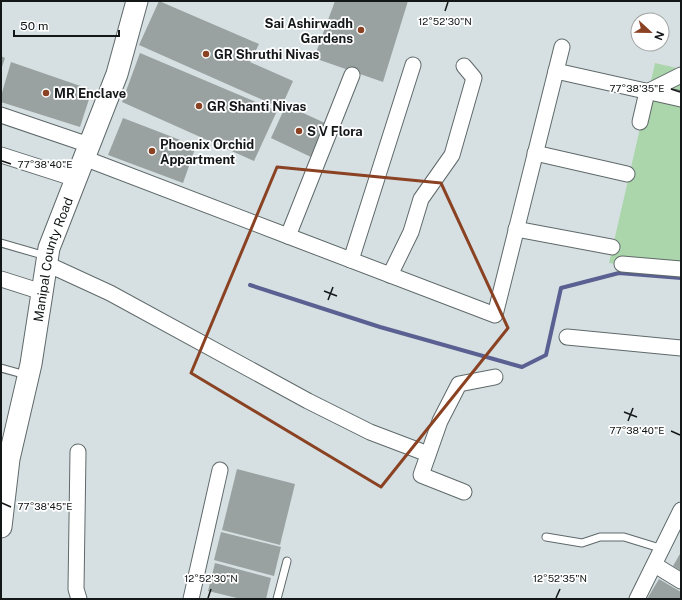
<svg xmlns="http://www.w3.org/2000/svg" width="682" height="600" viewBox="0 0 682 600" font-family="'Public Sans',sans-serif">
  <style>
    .green { fill: #abd5aa }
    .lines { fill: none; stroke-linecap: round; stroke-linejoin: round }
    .stream { stroke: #5a6091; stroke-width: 4 }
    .building { fill: #99a2a0 }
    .lane-casing { stroke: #5f696a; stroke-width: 9 }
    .street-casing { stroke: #5f696a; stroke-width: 17 }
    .secondary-casing { stroke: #5f696a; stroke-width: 23 }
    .lane { stroke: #fff; stroke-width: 7 }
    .street { stroke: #fff; stroke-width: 15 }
    .secondary { stroke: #fff; stroke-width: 21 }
    .marked { fill: none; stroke: #8a4223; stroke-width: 3; stroke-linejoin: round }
    .ticks { fill: none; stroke: #131717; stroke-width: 1.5 }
    .poi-dot { fill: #8a4223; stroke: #fff; stroke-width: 1.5 }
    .labels { text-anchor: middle; stroke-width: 3.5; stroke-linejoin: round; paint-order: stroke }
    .poi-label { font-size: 13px; font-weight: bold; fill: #131717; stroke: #fff; text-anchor: start }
    .street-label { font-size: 13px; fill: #131717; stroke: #fff }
    .ticks-label { font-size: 10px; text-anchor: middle; fill: #131717; stroke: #fff; stroke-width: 3.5; stroke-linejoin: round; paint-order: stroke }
  </style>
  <rect width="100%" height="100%" fill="#d6e0e2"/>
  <polygon class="green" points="655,63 681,69 681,271 609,263"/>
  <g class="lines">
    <polyline class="stream" points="250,285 380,327 522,367 546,355 561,288 619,273 681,278"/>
  </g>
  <g class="building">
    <polygon points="159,1 259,44 250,62 293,81 281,108 139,45"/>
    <polygon points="335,1 408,1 383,82 314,58"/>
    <polygon points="140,53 277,111 254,161 122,102"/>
    <polygon points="1,56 5,58 1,70"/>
    <polygon points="11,62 92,90 80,127 1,102 1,96"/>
    <polygon points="286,105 327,124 313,158 271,138"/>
    <polygon points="123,118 196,146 183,183 108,155"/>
    <polygon points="237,469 295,484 280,545 222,530"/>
    <polygon points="221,532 281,547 274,576 214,560"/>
    <polygon points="681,552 681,571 673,566"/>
    <polygon points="215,563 271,578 266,599 241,599 208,591"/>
    <polygon points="659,579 681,592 681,599 647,599"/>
  </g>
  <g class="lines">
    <g class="lane-casing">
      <g id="lane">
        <polyline points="1,243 46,256"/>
        <polyline points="1,368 26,375"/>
        <polyline points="546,537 582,543 600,537 624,537 663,549"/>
        <polyline points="277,599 287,561"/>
      </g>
    </g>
    <g class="street-casing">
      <g id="street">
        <polyline points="556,71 681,99"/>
        <polyline points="647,92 681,75"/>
        <polyline points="1,115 89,145"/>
        <polyline points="640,122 647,92"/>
        <polyline points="535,153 627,174"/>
        <polyline points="1,155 76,179"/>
        <polyline points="84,158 288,236 352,75"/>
        <polyline points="516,229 612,247"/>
        <polyline points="288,236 495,315 562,47"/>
        <polyline points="351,260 413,65"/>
        <polyline points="47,264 110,293 308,401 370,432 428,454"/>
        <polyline points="622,264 681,269"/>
        <polyline points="390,275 411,232 421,199 452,155 474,78 464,66"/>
        <polyline points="1,279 42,292"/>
        <polyline points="567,337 681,348"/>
        <polyline points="78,452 76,589 79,599"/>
        <polyline points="464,492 421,475 440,421 459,384 495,377"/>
        <polyline points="655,565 681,581"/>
        <polyline points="191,599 220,470"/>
        <polyline points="637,599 681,510"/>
      </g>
    </g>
    <g class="secondary-casing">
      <g id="secondary">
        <path id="s1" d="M1,527l8,-68 22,-95 18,-116 68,-174 20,-73"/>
      </g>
    </g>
    <use href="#lane" class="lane"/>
    <use href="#street" class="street"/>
    <use href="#secondary" class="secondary"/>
  </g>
  <path class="marked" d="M277,167l164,16 67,145 -127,159 -190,-114z"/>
  <path class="ticks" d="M445,11l3,-9M671,89l9,3M2,161l9,3M324,291l13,5M328,300l5,-13M624,412l13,5M628,421l5,-13M671,431l9,4M2,503l9,4M208,598l3,-9M556,598l4,-9"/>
  <g class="poi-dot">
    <circle cx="361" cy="30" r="4"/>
    <circle cx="206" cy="54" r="4"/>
    <circle cx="46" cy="93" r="4"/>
    <circle cx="199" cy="106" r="4"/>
    <circle cx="299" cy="131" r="4"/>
    <circle cx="152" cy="151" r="4"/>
  </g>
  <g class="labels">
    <g class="poi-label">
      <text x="353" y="28" text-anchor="end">Sai Ashirwadh<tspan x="353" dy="15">Gardens</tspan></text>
      <text x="214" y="59">GR Shruthi Nivas</text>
      <text x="54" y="98">MR Enclave</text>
      <text x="207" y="111">GR Shanti Nivas</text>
      <text x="307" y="136">S V Flora</text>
      <text x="160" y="149">Phoenix Orchid<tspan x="160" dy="15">Appartment</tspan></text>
    </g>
    <g class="street-label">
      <text dy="5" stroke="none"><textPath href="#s1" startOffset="273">Manipal County Road</textPath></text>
    </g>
  </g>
  <g class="ticks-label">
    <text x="445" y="25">12°52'30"N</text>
    <text x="637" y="92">77°38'35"E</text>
    <text x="45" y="168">77°38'40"E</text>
    <text x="637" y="434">77°38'40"E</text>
    <text x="45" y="510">77°38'45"E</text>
    <text x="211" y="582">12°52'30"N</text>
    <text x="560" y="582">12°52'35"N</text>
  </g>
  <rect width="682" height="600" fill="none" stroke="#131717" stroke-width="4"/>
  <g transform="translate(650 32) rotate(112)"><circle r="19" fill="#ffffff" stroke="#a1a2a2"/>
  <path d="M0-3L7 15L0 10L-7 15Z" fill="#8a4223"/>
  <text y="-6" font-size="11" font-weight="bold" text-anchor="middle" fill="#131717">N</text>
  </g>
  <path d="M14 30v6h105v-6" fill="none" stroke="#131717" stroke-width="2"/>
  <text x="20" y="30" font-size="12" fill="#131717" stroke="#ffffff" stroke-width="3" paint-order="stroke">50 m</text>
</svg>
